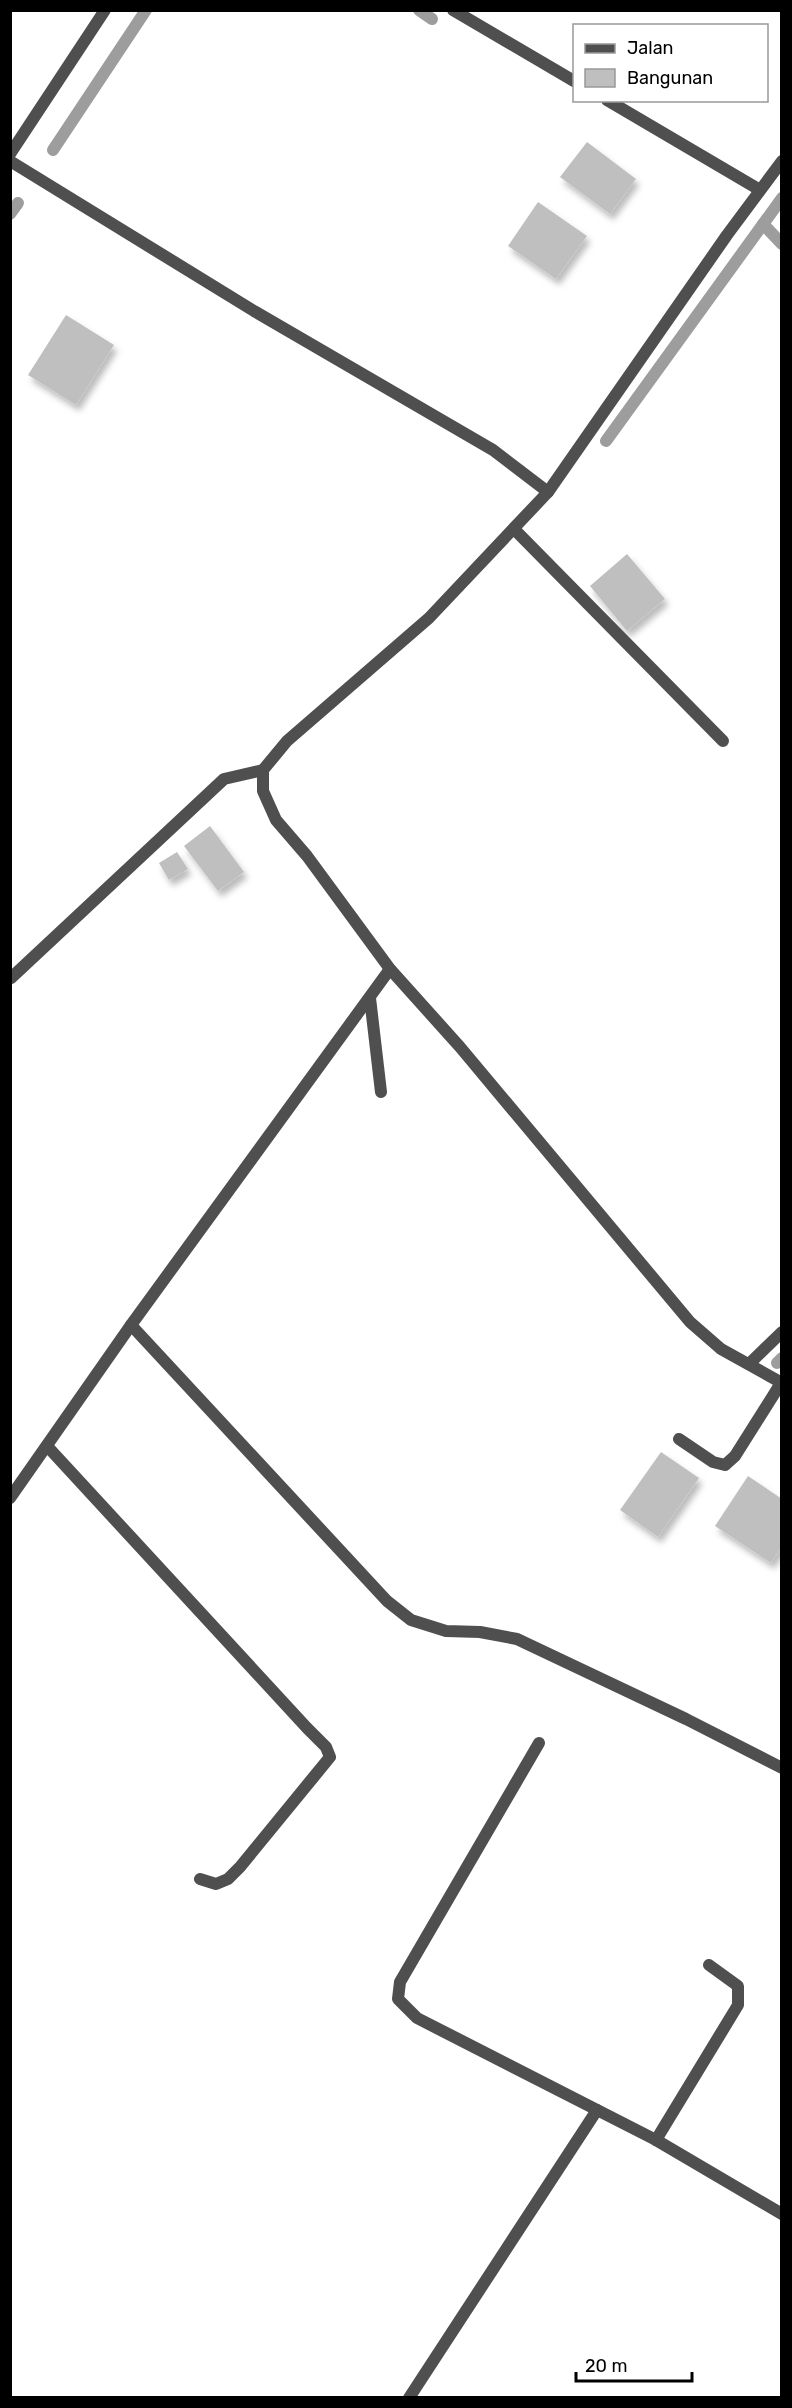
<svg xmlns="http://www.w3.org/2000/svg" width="792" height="2408" viewBox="0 0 792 2408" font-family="Rubik,sans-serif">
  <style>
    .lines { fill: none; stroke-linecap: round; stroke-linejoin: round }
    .stream { stroke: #9d9d9d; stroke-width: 12 }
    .building { fill: #bfbfbf; filter: url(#shadow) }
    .lane { stroke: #4f4f4f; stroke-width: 12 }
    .street { stroke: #4f4f4f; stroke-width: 12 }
  </style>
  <defs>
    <filter id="shadow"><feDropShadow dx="3.5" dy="6" stdDeviation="3" flood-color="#0004"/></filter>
  </defs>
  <rect width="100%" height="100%" fill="#fff"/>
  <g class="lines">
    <g class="stream">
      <polyline points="419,10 432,19"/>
      <polyline points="53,150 146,10"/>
      <polyline points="10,214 18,203"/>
      <polyline points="763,224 782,244"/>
      <polyline points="606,441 782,198"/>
      <polyline points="777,1363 782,1358"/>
    </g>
  </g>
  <g class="building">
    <polygon points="587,142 636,179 610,214 560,177"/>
    <polygon points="538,202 587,236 556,279 508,246"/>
    <polygon points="66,315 114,345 76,405 28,375"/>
    <polygon points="627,554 665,599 627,631 590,586"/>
    <polygon points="210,826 244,872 218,891 184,846"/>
    <polygon points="177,852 188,869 169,880 159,863"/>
    <polygon points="661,1452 699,1478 658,1537 620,1510"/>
    <polygon points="748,1476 782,1499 782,1546 771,1563 715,1526"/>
  </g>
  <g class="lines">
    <g class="lane">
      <polyline points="370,998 381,1092"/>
      <polyline points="679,1439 713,1462 725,1465 735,1456 781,1383"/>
    </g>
    <g class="street">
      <polyline points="453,10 574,81"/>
      <polyline points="607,100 760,190"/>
      <polyline points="10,154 105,10"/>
      <polyline points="10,161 254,311 493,450 548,492"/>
      <polyline points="782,161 727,235 548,492 429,618 287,741 263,770 263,791 276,820 307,856 390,969 460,1047 690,1322 721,1349 782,1383"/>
      <polyline points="514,529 723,741"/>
      <polyline points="11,978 224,779 263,770"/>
      <polyline points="131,1325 387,1601 411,1620 446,1631 480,1632 517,1639 686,1719 782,1768"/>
      <polyline points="749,1364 782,1332"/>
      <polyline points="47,1446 307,1728 326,1747 330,1757 240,1867 228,1879 216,1884 200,1879"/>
      <polyline points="10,1498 131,1325 390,969"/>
      <polyline points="539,1743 400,1982 398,1999 417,2018 656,2140 782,2214"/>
      <polyline points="656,2140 738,2005 738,1986 709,1965"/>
      <polyline points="409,2398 597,2110"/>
    </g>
  </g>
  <rect width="792" height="2408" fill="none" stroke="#000000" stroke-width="24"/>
  <rect x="573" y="24" width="195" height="78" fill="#ffffff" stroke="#999999" stroke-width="1.5"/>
  <rect x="585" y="44" width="30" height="9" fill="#4f4f4f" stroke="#999999" stroke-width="1.5"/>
  <text x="627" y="54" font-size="18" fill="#000000">Jalan</text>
  <rect x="585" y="69" width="30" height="18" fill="#bfbfbf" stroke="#999999" stroke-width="1.5"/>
  <text x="627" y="84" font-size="18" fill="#000000">Bangunan</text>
  <path d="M576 2372v9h116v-9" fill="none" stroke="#000000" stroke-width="3"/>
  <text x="585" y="2372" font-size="18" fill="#000000" stroke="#ffffff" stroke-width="4.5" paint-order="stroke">20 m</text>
</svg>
